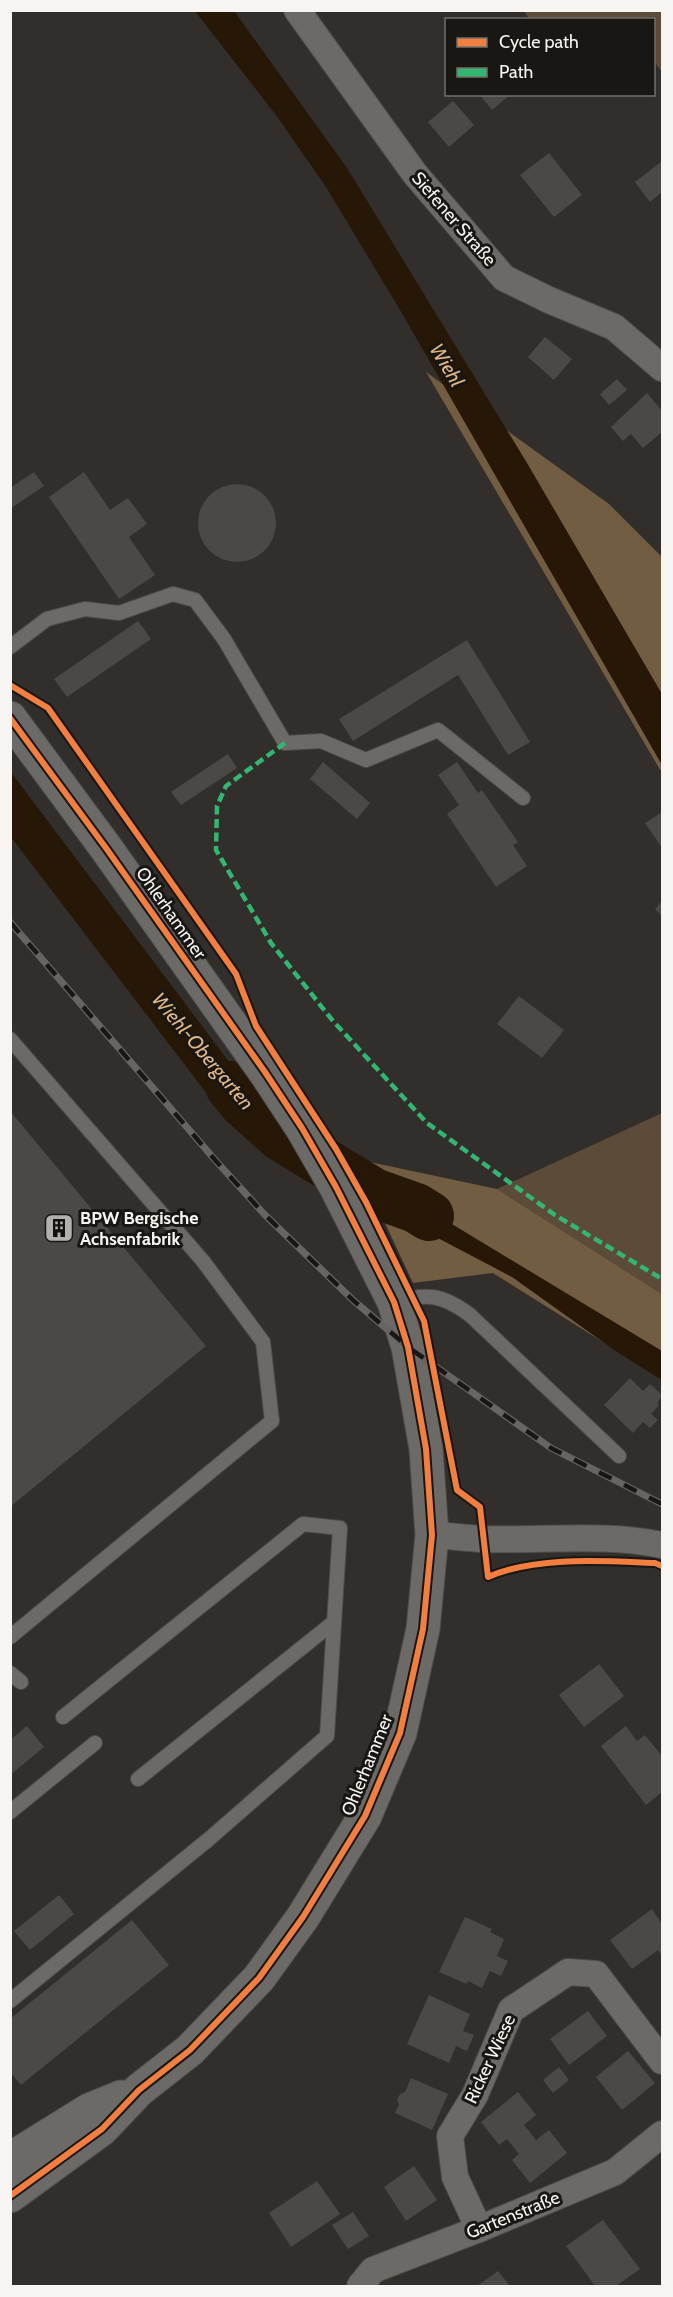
<svg xmlns="http://www.w3.org/2000/svg" width="673" height="2297" viewBox="0 0 673 2297" font-family="Cabin,sans-serif">
  <style>
    .green { fill: #5b4b38 }
    .forest { fill: #725c42 }
    .water { fill: #261706 }
    .pier { fill: #312e2b }
    .lines { fill: none; stroke-linecap: round; stroke-linejoin: round }
    .river { stroke: #261706; stroke-width: 50 }
    .building { fill: #4b4846 }
    .service-casing { stroke: #4e4b48; stroke-width: 16 }
    .minor-casing { stroke: #4e4b48; stroke-width: 28 }
    .tertiary-casing { stroke: #4e4b48; stroke-width: 35 }
    .service { stroke: #6c6a67; stroke-width: 14 }
    .minor { stroke: #6c6a67; stroke-width: 26 }
    .tertiary { stroke: #6c6a67; stroke-width: 33 }
    .rail-casing { stroke: #676462; stroke-width: 7 }
    .rail { stroke: #191714; stroke-width: 4.5; stroke-dasharray: 14; stroke-linecap: butt }
    .quiet { stroke: #33b770; stroke-width: 4.5; stroke-dasharray: 9 4.5; stroke-linecap: butt }
    .cycleway-casing { stroke: #191714; stroke-width: 10 }
    .cycleway { stroke: #f27e40; stroke-width: 6 }
    .labels { text-anchor: middle; stroke-width: 6; stroke-linejoin: round; paint-order: stroke }
    .street-label { font-size: 18px; fill: #f8f4f1; stroke: #191714 }
    .poi-label { font-size: 18px; font-weight: bold; fill: #f8f4f1; stroke: #191714; text-anchor: start }
    .water-label { font-size: 20px; font-style: italic; fill: #e3b784; stroke: #191714 }
  </style>
  <rect width="100%" height="100%" fill="#312e2b"/>
  <g class="green">
    <polygon points="524,11 662,11 662,72 654,61 654,20 529,19"/>
    <polygon points="662,1113 662,1294 497,1189"/>
  </g>
  <g class="forest">
    <polygon points="426,372 609,504 662,557 662,773"/>
    <polygon points="351,1158 497,1189 662,1294 662,1379 493,1273 413,1283 377,1206"/>
  </g>
  <g class="water">
    <polygon points="195,11 234,11 347,168 527,463 662,694 662,765 399,308 326,187 276,115"/>
    <path d="M10,771l253,336 36,58c-31,-12 -49,-23 -72,-45l-216,-283z"/>
    <polygon points="351,1158 389,1186 662,1351 662,1380 617,1352 512,1277 377,1206"/>
  </g>
  <g class="pier">
    <polygon points="263,1107 268,1111 301,1166 299,1165"/>
    <polygon points="348,1156 351,1158 377,1206 373,1204"/>
  </g>
  <g class="lines">
    <polyline class="river" points="230,1086 244,1103 282,1137 374,1193 416,1208 429,1216"/>
  </g>
  <g class="building">
    <polygon points="479,94 511,94 492,110"/>
    <polygon points="453,101 474,125 449,147 428,122"/>
    <polygon points="549,153 582,195 554,217 520,175"/>
    <polygon points="662,161 662,192 650,202 635,182"/>
    <polygon points="545,337 572,359 554,380 528,357"/>
    <polygon points="617,379 627,390 609,405 600,394"/>
    <polygon points="647,393 662,411 662,432 643,448 631,434 623,441 611,427"/>
    <polygon points="34,472 44,486 10,509 10,488"/>
    <polygon points="84,472 110,510 128,498 147,524 129,537 155,575 119,599 49,497"/>
    <circle cx="237" cy="523" r="39"/>
    <polygon points="138,621 151,639 67,697 54,679"/>
    <polygon points="467,640 530,742 508,755 458,675 353,741 339,719"/>
    <polygon points="228,754 237,768 181,805 171,792"/>
    <polygon points="323,762 370,803 357,819 310,779"/>
    <polygon points="457,762 478,793 482,790 518,842 513,845 527,866 496,887 447,814 459,805 438,775"/>
    <polygon points="662,812 662,848 645,823"/>
    <polygon points="662,901 662,916 655,909"/>
    <polygon points="519,996 564,1030 542,1058 497,1024"/>
    <polygon points="10,1111 206,1346 10,1507"/>
    <polygon points="630,1378 643,1391 650,1384 662,1395 657,1404 659,1405 651,1414 658,1420 650,1428 643,1422 633,1433 604,1405"/>
    <polygon points="599,1664 624,1696 584,1727 559,1695"/>
    <polygon points="27,1726 44,1747 10,1775 10,1740"/>
    <polygon points="626,1726 637,1741 645,1735 662,1756 662,1792 646,1805 601,1746"/>
    <polygon points="59,1895 74,1914 30,1950 14,1931"/>
    <polygon points="652,1909 662,1924 662,1956 658,1950 632,1969 610,1940"/>
    <polygon points="465,1917 492,1929 490,1932 504,1939 497,1956 508,1961 501,1976 490,1971 482,1988 468,1981 467,1984 439,1972"/>
    <polygon points="132,1920 169,1965 21,2085 10,2072 10,2019"/>
    <polygon points="429,1995 470,2014 463,2031 474,2035 467,2051 456,2046 449,2063 407,2044"/>
    <polygon points="588,2011 607,2036 569,2065 550,2039"/>
    <polygon points="628,2051 655,2083 622,2110 596,2077"/>
    <polygon points="559,2067 569,2080 553,2093 543,2080"/>
    <polygon points="411,2078 448,2094 432,2130 395,2113 399,2105 397,2100 400,2094 405,2092"/>
    <polygon points="518,2092 536,2115 524,2125 530,2132 536,2140 549,2130 567,2153 530,2183 512,2160 519,2154 507,2139 499,2145 481,2122"/>
    <polygon points="414,2166 437,2200 406,2221 384,2187"/>
    <polygon points="317,2181 340,2214 291,2247 269,2213"/>
    <polygon points="353,2212 369,2236 348,2249 332,2225"/>
    <polygon points="603,2220 640,2269 616,2286 595,2286 566,2246"/>
    <polygon points="498,2271 510,2286 477,2286"/>
  </g>
  <g class="lines">
    <g class="service-casing">
      <g id="service">
        <polyline points="10,647 47,619 85,609 119,613 173,594 195,600 224,639 285,743 321,741 366,760 438,730 523,798"/>
        <polyline points="10,1039 203,1261 263,1342 272,1421 10,1637"/>
        <path d="M394,1302c33,-9 48,-8 76,13l149,141"/>
        <polyline points="10,1673 21,1682"/>
        <polyline points="138,1779 334,1622"/>
        <polyline points="10,1812 95,1743"/>
        <polyline points="10,2001 209,1839 327,1736 340,1528 303,1524 63,1717"/>
      </g>
    </g>
    <g class="minor-casing">
      <g id="minor">
        <polyline points="297,10 415,174 504,278 549,300 614,327 662,368"/>
        <path d="M432,1535c17,1 34,3 51,4 60,2 120,-6 179,6"/>
        <polyline points="479,2229 455,2177 450,2136 475,2095 511,2010 568,1972 596,1974 662,2061"/>
        <polyline points="360,2286 373,2270 479,2229 615,2172 662,2134"/>
      </g>
    </g>
    <g class="tertiary-casing">
      <g id="tertiary">
        <polyline points="10,718 106,848 265,1072 302,1128 336,1187 394,1302 408,1347 426,1449 432,1535 423,1629 400,1733 365,1816 303,1917 259,1978 190,2050 139,2090 102,2129 10,2196"/>
        <polyline points="10,2159 89,2110 121,2097"/>
      </g>
    </g>
    <use href="#service" class="service"/>
    <use href="#minor" class="minor"/>
    <use href="#tertiary" class="tertiary"/>
    <g class="rail-casing">
      <polyline id="rail" points="10,922 216,1161 265,1215 354,1301 408,1347 551,1448 662,1504"/>
    </g>
    <use href="#rail" class="rail"/>
    <polyline class="quiet" points="285,743 226,786 217,806 216,850 271,943 333,1021 427,1123 555,1215 662,1279"/>
    <g class="cycleway-casing">
      <g id="cycleway">
        <path d="M10,685l38,23 188,266 20,52 80,123 30,53 58,119 33,169 23,17 8,70c48,-21 115,-16 167,-14l7,3"/>
        <polyline points="10,718 106,848 265,1072 302,1128 336,1187 394,1302 408,1347 426,1449 432,1535 423,1629 400,1733 365,1816 303,1917 259,1978 190,2050 139,2090 102,2129 10,2196"/>
      </g>
    </g>
    <use href="#cycleway" class="cycleway"/>
  </g>
  <defs>
    <g id="building-square" transform="scale(1.5)"><rect x="-9" y="-9" width="18" height="18" rx="4" fill="#b2afac" stroke="#191714"/><path d="M-4-6H4V6H1V3H-1V6H-4ZM-2.5-4.3h1.7v1.8h-1.7ZM.8-4.3h1.7v1.8H.8ZM-2.5-1h1.7V.8h-1.7ZM.8-1h1.7V.8H.8Z" fill="#111"/></g>
  </defs>
  <g fill-rule="evenodd">
    <use href="#building-square" x="59" y="1228"/>
  </g>
  <g class="labels">
    <g class="street-label">
      <text transform="translate(454 219) rotate(49)" y="6">Siefener Straße</text>
      <text transform="translate(171 913) rotate(55)" y="6">Ohlerhammer</text>
      <text transform="translate(367 1765) rotate(-68)" y="6">Ohlerhammer</text>
      <text transform="translate(490 2059) rotate(-65)" y="6">Ricker Wiese</text>
      <text transform="translate(513 2215) rotate(-22)" y="6">Gartenstraße</text>
    </g>
    <g class="poi-label">
      <text x="80" y="1224">BPW Bergische<tspan x="80" dy="21">Achsenfabrik</tspan></text>
    </g>
    <g class="water-label">
      <text transform="translate(447 365) rotate(59)" y="7">Wiehl</text>
      <text transform="translate(203 1051) rotate(50)" y="7">Wiehl-Obergarten</text>
    </g>
  </g>
  <rect width="673" height="2297" fill="none" stroke="#f8f4f1" stroke-width="24"/>
  <rect x="445" y="18" width="210" height="78" fill="#191714" stroke="#726f6c" stroke-width="1.5"/>
  <rect x="457" y="38" width="30" height="9" fill="#f27e40" stroke="#726f6c" stroke-width="1.5"/>
  <text x="499" y="48" font-size="18" fill="#f8f4f1">Cycle path</text>
  <rect x="457" y="68" width="30" height="9" fill="#33b770" stroke="#726f6c" stroke-width="1.5"/>
  <text x="499" y="78" font-size="18" fill="#f8f4f1">Path</text>
</svg>
